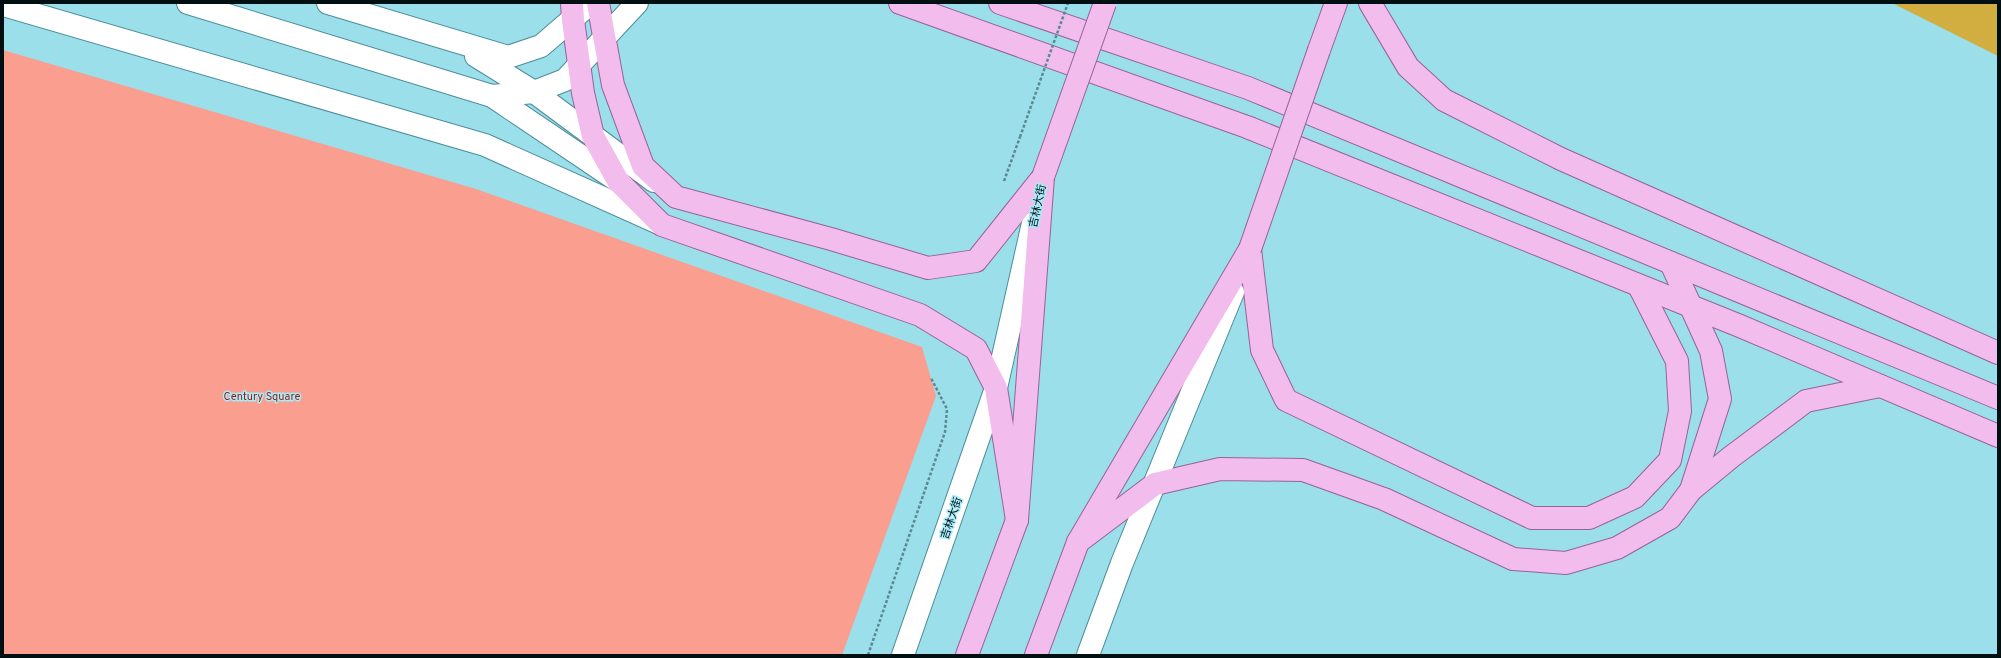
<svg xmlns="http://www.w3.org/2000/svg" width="2001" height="658" viewBox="0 0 2001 658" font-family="Overpass,'Noto Sans SC',sans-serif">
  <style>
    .green { fill: #fa9e8f }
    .water { fill: #d2ad40 }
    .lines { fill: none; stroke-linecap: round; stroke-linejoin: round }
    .minor-casing { stroke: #4c8e9a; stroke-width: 24 }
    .major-casing { stroke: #976399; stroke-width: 24 }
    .path { stroke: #5b8991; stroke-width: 2.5; stroke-dasharray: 3 2; stroke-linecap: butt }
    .minor { stroke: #fff; stroke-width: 22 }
    .major { stroke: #f2bced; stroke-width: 22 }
    .major-bridge-casing { stroke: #976399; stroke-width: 24; stroke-linecap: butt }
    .path-bridge { stroke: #5b8991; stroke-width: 2.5; stroke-dasharray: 3 2; stroke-linecap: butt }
    .major-bridge { stroke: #f2bced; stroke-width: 22 }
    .labels { text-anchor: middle; stroke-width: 3; stroke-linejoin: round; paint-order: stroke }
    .street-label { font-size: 11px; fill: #000f12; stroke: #a8ecf9 }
    .park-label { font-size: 11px; fill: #941d13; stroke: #a8ecf9 }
  </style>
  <rect width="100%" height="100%" fill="#9bdfeb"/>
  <polygon class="green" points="3,50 476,189 922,347 936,396 842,655 3,655"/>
  <polygon class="water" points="1892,3 1998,3 1998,56"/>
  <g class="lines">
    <g class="minor-casing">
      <g id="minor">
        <polyline points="188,3 492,96 534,92 565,80 637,3"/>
        <polyline points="328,3 508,57 541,46 591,3"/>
        <polyline points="3,5 485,145 661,224"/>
        <polyline points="476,56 534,92 654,181"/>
        <polyline points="492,96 618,181"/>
        <polyline points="903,655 996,388 1033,223"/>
        <polyline points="1088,655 1122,563 1233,292"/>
      </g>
    </g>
    <g class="major-casing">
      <g id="major">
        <polyline points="572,3 573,20 583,93 593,136 618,181 662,225 920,315 976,349 996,388 1017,520"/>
        <polyline points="598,3 613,85 643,166 676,197 831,239 928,268 976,261 1043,177"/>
        <polyline points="900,3 1247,127 1740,326 1998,436"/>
        <polyline points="1000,3 1248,88 1998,398"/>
        <polyline points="1370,3 1408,67 1444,100 1561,159 1998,353"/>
        <polyline points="1319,50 1336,3"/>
        <polyline points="1250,249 1262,350 1286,400 1532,518 1589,518 1635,497 1670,460 1680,411 1677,361 1639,286"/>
        <polyline points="1691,490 1731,457 1806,401 1880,386"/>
        <polyline points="1078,542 1155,484 1220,469 1303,470 1384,499 1513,559 1566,563 1617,548 1670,518 1691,490 1720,399 1711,351 1671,263"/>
        <polyline points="967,655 1017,520 1043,177"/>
        <polyline points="1036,655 1078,542 1250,249"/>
      </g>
    </g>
    <g class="path">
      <polyline points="1004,181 1020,137"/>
      <polyline points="868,655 945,432 947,409 931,378"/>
    </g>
    <use href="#minor" class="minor"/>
    <use href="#major" class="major"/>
    <g class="major-bridge-casing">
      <g id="major-bridge">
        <polyline points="1043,177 1105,3"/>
        <polyline points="1250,249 1319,50"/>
      </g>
    </g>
    <polyline class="path-bridge" points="1020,137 1068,3"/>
    <use href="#major-bridge" class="major-bridge"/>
  </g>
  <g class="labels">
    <g class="street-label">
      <text transform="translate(1037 206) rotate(-78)" y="4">吉林大街</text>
      <text transform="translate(951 518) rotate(-71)" y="4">吉林大街</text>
    </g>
    <g class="park-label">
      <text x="262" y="400">Century Square</text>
    </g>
  </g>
  <rect width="2001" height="658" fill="none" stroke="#000f12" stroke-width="8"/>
</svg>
